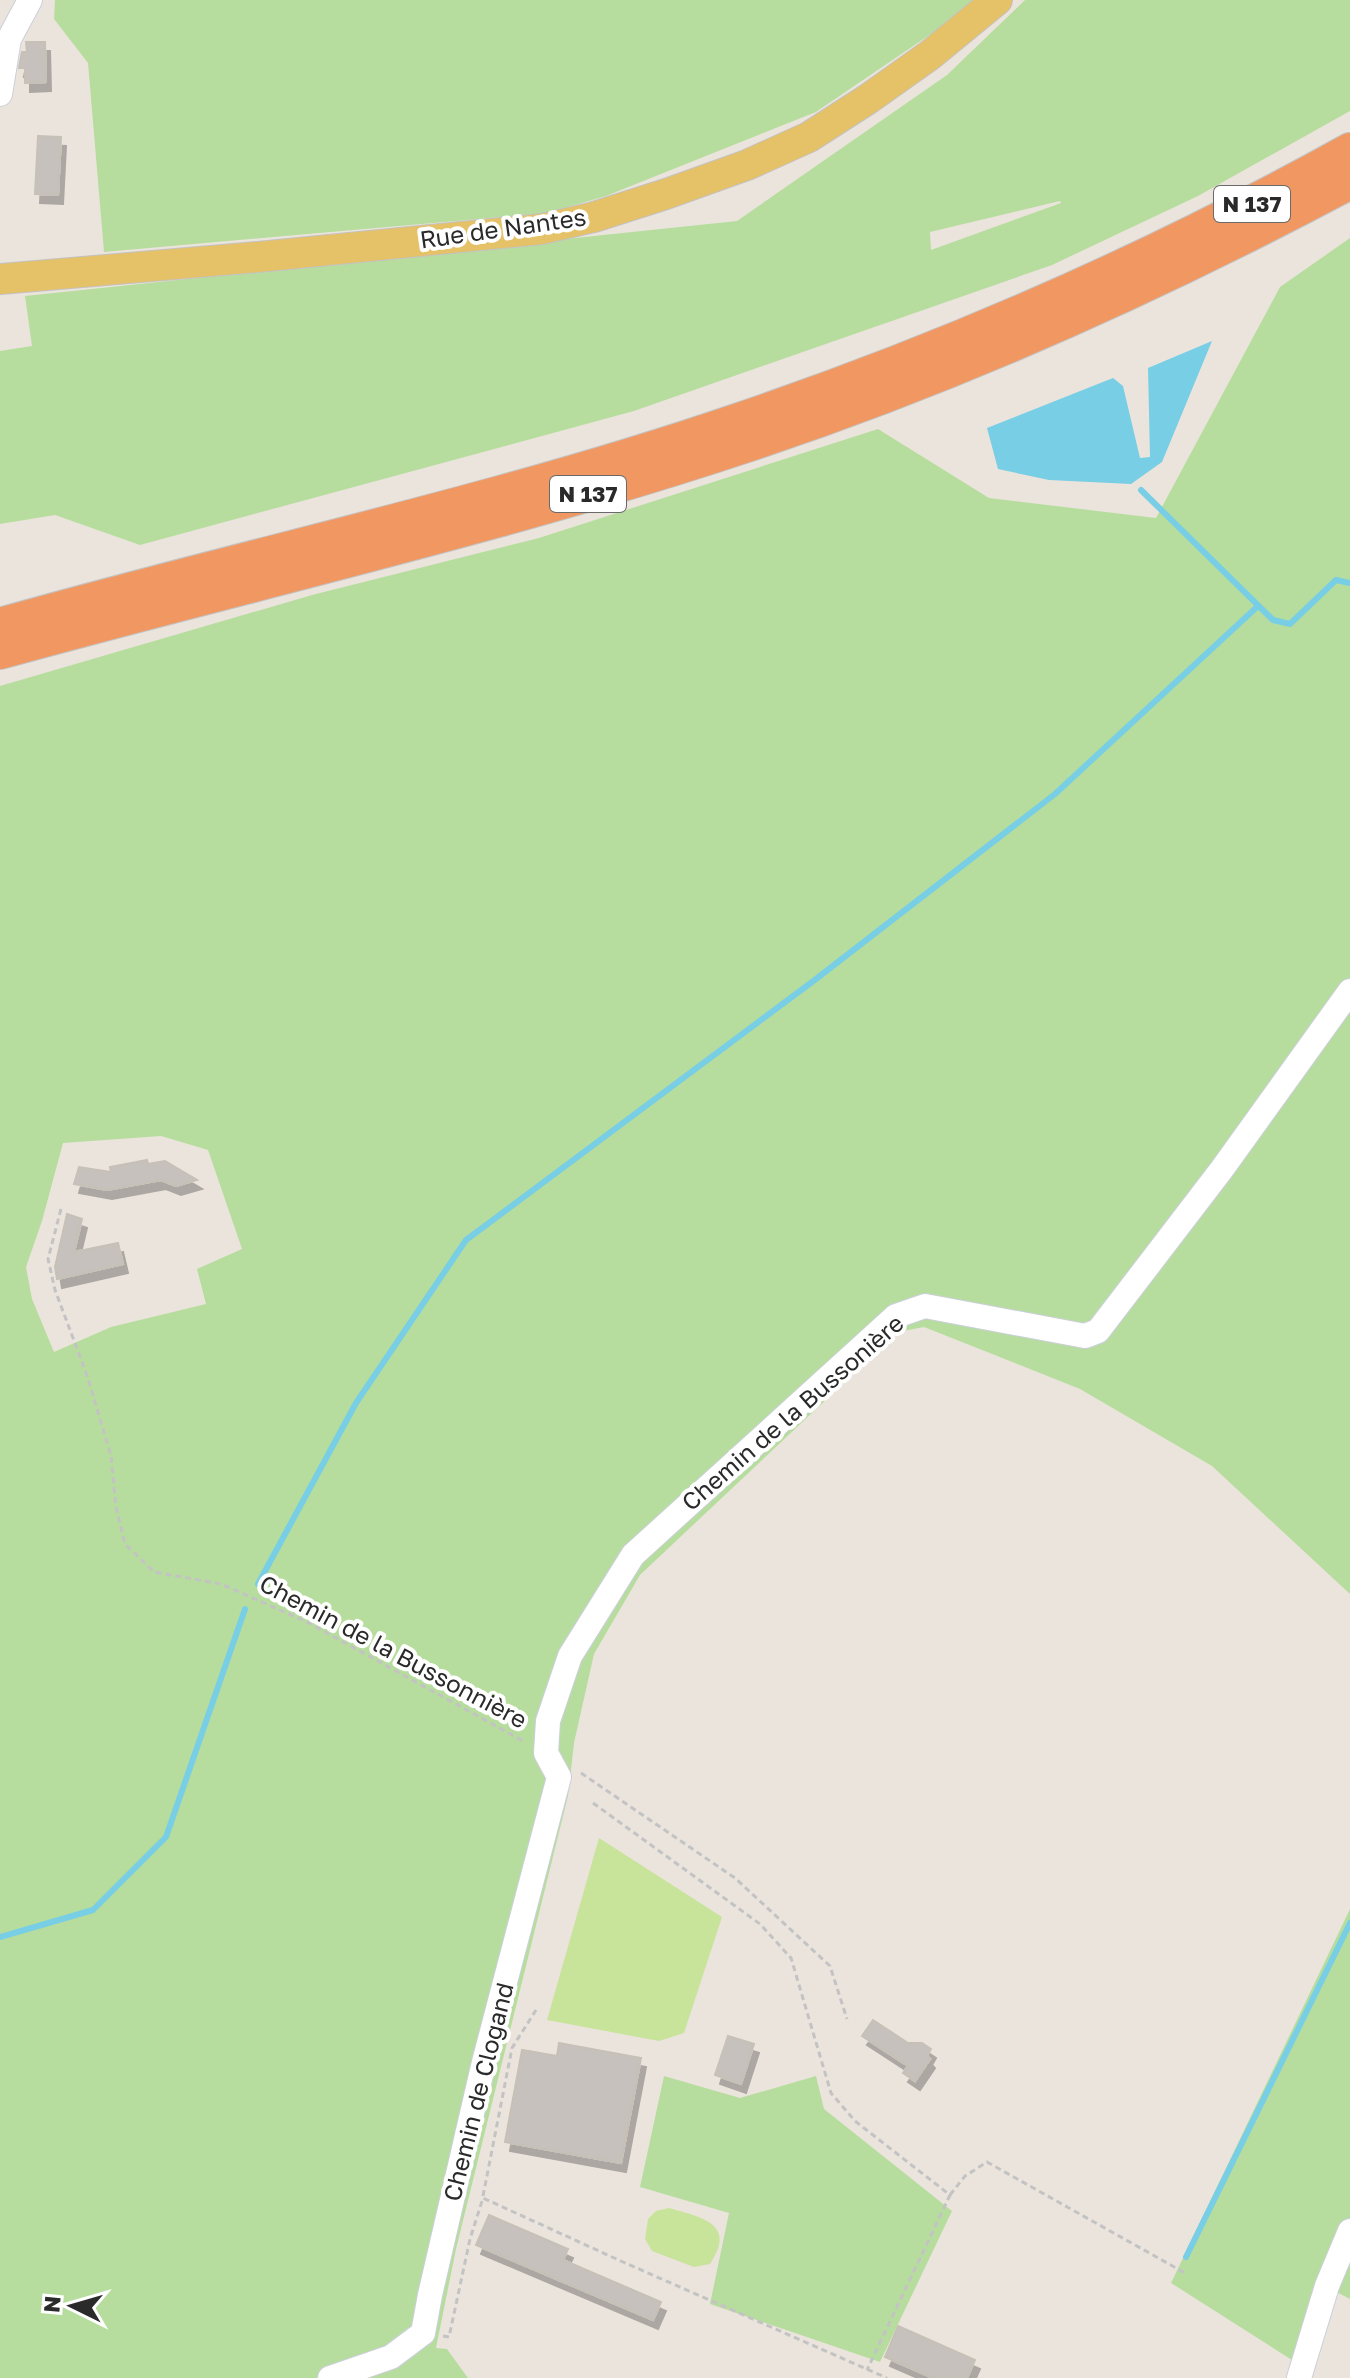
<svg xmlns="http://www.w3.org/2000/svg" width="1350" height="2378" viewBox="0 0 1350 2378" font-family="'Golos Text',sans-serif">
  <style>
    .green { fill: #b7dd9e; fill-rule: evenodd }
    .pitch { fill: #c8e39a }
    .water { fill: #78cee4 }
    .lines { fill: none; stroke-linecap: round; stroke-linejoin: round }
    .stream { stroke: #78cee4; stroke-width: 6 }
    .building { fill: #c6c1bc; stroke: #c6c0b7; stroke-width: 2; filter: url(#shadow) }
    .minor-casing { stroke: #cbcfda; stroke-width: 26 }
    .major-casing { stroke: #c3c3c3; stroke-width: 32 }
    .highway-casing { stroke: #c3c3c3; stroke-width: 36 }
    .path { stroke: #c3c3c3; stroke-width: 3; stroke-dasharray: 6 4; stroke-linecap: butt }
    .minor { stroke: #fff; stroke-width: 24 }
    .major { stroke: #e5c168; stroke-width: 30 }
    .highway { stroke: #f19862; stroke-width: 34 }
    .labels { text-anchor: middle; stroke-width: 8; stroke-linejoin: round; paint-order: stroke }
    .shield { fill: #fff; stroke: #6a6a6a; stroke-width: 2 }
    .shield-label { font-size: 22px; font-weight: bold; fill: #2a2a2a }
    .street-label { font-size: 24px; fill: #2a2a2a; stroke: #fff }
  </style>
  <defs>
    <filter id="shadow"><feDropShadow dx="5" dy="9" stdDeviation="0" flood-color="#0004"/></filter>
  </defs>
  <rect width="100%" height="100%" fill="#ebe4dd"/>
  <g class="green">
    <polygon points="55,0 981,0 816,112 606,196 547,213 104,252 88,63 54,19"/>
    <path d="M1025,0h325v111l-152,85 -146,69 -418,146 -494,134 -85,-30 -55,9v-173l32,-5 -7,-50 712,-75 210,-146zM1060,201l1,2 -130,47 -1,-18z"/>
    <path d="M1350,238v1356l-138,-128 -132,-77 -156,-62 -26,5 -258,243 -46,79 -20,89 -6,53 -112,453 -20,99 11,1 21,29h-468v-1692l312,-91 227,-57 339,-109 111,69 167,20 124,-231zM161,1136l47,14 34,99 -45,20 9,35 -95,23 -57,25 -22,-53 -6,-32 16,-46 21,-78z"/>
    <polygon points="1350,1909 1350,2299 1319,2283 1292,2360 1171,2283"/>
    <polygon points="664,2076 740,2098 816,2076 824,2109 952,2211 880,2362 710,2304 729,2213 640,2187"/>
  </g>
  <g class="pitch">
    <polygon points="599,1838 722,1917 684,2033 659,2041 547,2020"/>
    <path d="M669,2208c31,9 69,15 41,56l-16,3 -42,-16 -7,-12 3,-20 8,-8z"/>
  </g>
  <polygon class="water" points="1212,341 1162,462 1131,484 1049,480 998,469 987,428 1113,378 1123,386 1140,458 1150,457 1148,368"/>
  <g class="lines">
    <g class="stream">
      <polyline points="1141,490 1273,620 1290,624 1336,580 1350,583"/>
      <polyline points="258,1584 356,1403 466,1240 816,979 1055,794 1258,606"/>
      <polyline points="0,1937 93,1910 166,1837 245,1609"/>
      <polyline points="1186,2257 1350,1923"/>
    </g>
  </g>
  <g class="building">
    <polygon points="26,42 45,42 46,82 25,83 25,68 19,68 22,52 27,52"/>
    <polygon points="38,136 61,137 58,195 35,194"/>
    <polygon points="147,1160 148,1164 165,1161 197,1180 176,1186 161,1180 107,1190 74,1184 79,1167 111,1172 110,1167"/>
    <polygon points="67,1214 82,1219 74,1252 118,1243 123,1264 57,1279 55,1267"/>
    <polygon points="873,2020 908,2043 922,2043 931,2049 927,2056 930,2059 915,2081 903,2073 908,2066 862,2036"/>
    <polygon points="728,2036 754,2044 741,2084 715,2075"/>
    <polygon points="559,2043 641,2058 621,2163 505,2142 522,2050 557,2056"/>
    <polygon points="489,2215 568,2249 563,2260 661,2302 653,2320 476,2245"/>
    <polygon points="898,2326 975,2360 967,2378 933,2378 885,2357"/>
  </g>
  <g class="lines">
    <g class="minor-casing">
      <g id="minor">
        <polyline points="0,94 9,39 30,0"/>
        <polyline points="330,2378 391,2357 423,2333 430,2295 484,2062 559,1777 546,1753 548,1721 570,1656 633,1555 896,1316 925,1306 1085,1336 1098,1331 1222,1169 1350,991"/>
        <polyline points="1299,2378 1327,2286 1350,2231"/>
      </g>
    </g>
    <g class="major-casing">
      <polyline id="major" points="0,279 258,257 542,229 594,217 666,194 747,165 809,137 868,99 930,55 997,0"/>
    </g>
    <g class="highway-casing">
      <g id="highway">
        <path d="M0,625c243,-69 491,-121 730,-202 215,-72 422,-163 620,-273"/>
        <path d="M0,652c250,-69 504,-126 750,-208 208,-69 407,-159 600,-262"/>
      </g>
    </g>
    <g class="path">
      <polyline points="61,1209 48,1259 55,1290 88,1378 111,1456 116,1507 125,1544 154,1572 221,1584 305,1621 525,1742"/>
      <polyline points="581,1773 735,1878 830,1966 847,2019"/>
      <polyline points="593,1803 760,1924 791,1958 831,2093 855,2121 950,2195 867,2370"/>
      <polyline points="950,2195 965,2176 987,2162 1185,2273"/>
      <polyline points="483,2196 512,2048 536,2010"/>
      <polyline points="443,2336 449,2337 470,2239 483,2198 623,2262 887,2378"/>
    </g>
    <use href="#minor" class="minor"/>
    <use href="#major" class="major"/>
    <use href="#highway" class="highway"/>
  </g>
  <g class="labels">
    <g class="shield">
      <rect x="1214" y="186" width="76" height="36" rx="6"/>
      <rect x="550" y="476" width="76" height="36" rx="6"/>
    </g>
    <g class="shield-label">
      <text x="1252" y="212">N 137</text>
      <text x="588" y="502">N 137</text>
    </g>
    <g class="street-label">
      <text transform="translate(503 229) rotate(-8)" y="8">Rue de Nantes</text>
      <text transform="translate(793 1413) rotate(-41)" y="8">Chemin de la Bussonière</text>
      <text transform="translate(393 1652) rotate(28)" y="8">Chemin de la Bussonnière</text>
      <text transform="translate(479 2092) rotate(-76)" y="8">Chemin de Clogand</text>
    </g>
  </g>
  <g transform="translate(72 2306) rotate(275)" stroke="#ffffff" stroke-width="6" paint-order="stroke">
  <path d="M0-6L14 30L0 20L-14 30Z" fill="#2a2a2a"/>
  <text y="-12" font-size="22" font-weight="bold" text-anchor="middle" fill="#2a2a2a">N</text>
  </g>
</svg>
